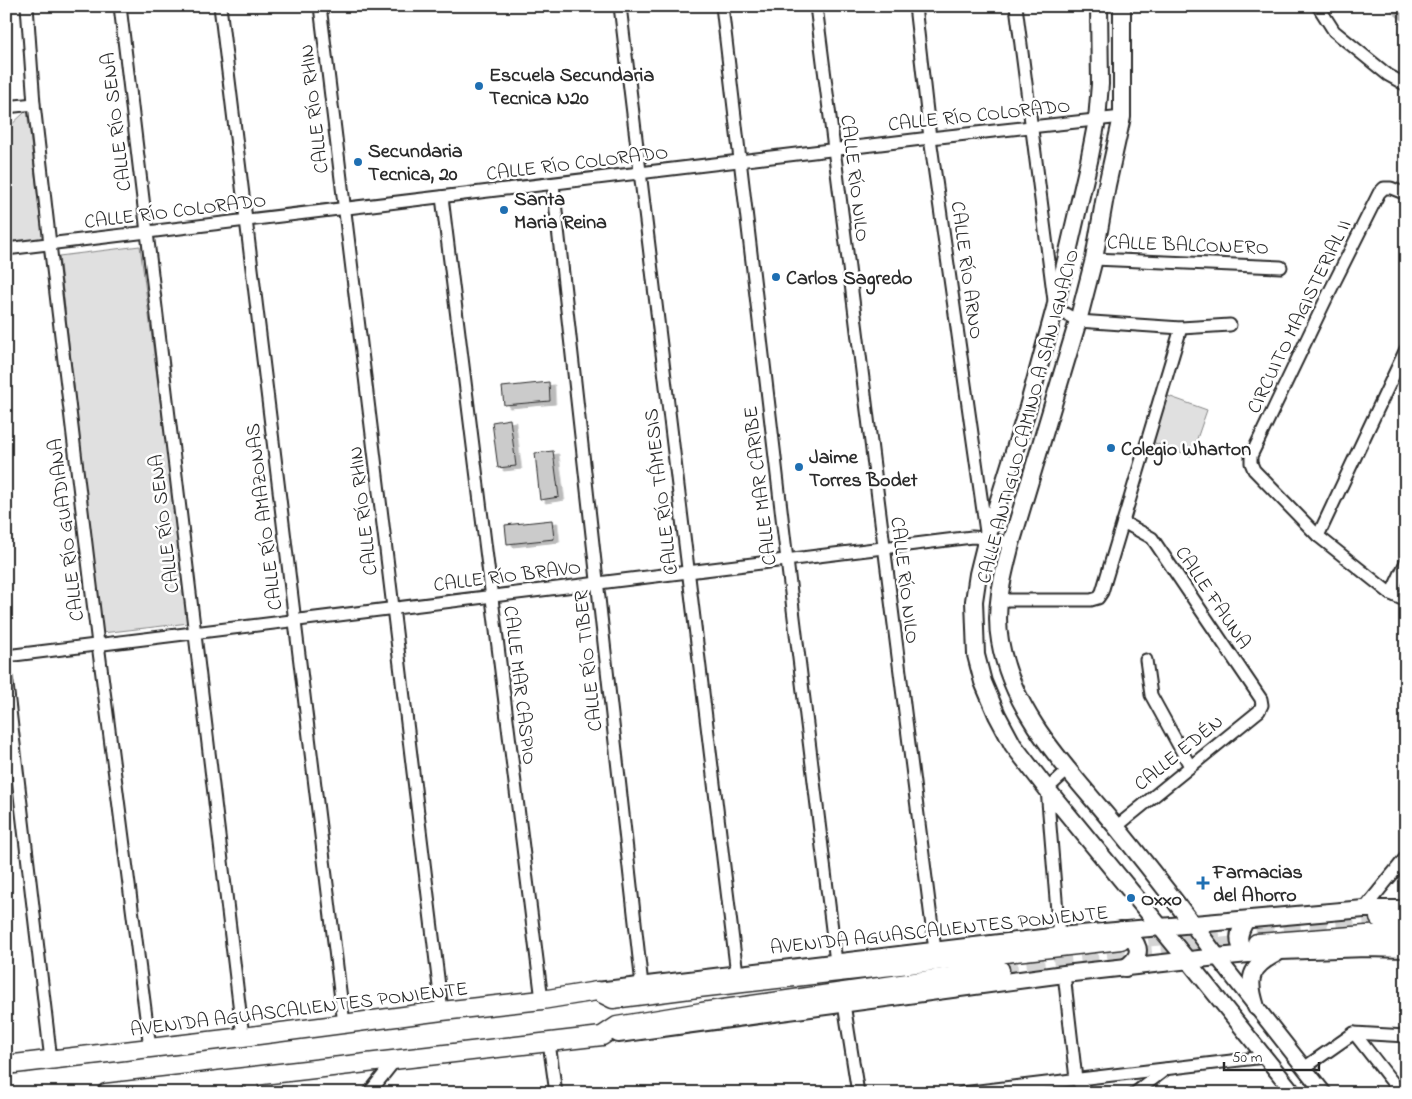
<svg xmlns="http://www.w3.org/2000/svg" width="1412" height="1099" viewBox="0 0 1412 1099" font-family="'Indie Flower',sans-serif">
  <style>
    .green { fill: #e0e0e0; stroke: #868686 }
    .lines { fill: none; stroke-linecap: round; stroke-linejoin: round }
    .river { stroke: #b6b6b6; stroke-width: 22 }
    .building { fill: #cbcbcb; stroke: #2b2b2b; filter: url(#shadow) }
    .primary-tunnel { stroke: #d5d5d5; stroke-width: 18; stroke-dasharray: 18 9; stroke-linecap: butt }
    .minor-casing { stroke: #2b2b2b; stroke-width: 15 }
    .tertiary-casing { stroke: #2b2b2b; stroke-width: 18 }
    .secondary-casing { stroke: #2b2b2b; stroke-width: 20 }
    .primary-casing { stroke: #2b2b2b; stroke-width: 21 }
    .minor { stroke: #fff; stroke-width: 11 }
    .tertiary { stroke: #fff; stroke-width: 14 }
    .secondary { stroke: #fff; stroke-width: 16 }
    .primary { stroke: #fff; stroke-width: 18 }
    .poi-dot { fill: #1f6fb2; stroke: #fff; stroke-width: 2 }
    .labels { text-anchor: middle; stroke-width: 5; stroke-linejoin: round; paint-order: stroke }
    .poi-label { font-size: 20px; font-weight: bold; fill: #2b2b2b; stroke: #fff; text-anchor: start }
    .street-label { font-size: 20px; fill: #2b2b2b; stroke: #fff }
  </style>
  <defs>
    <filter id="shadow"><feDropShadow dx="5.5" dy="3" stdDeviation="0" flood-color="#0004"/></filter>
  </defs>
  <rect width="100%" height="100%" fill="#fff"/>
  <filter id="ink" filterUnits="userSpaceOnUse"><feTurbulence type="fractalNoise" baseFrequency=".02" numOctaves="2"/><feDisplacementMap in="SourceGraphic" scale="10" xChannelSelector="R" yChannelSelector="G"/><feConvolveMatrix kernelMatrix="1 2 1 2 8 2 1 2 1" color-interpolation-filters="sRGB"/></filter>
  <g filter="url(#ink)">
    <g class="green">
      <polygon points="27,110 43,239 6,244 6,130"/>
      <polygon points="140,246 189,623 102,633 59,256"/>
      <polygon points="1168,396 1207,410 1191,456 1152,442"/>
    </g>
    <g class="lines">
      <polyline class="river" points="1401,6 1406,10"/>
    </g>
    <g class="building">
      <polygon points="549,382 550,401 504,405 502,387"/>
      <polygon points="510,419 516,466 498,468 492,422"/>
      <polygon points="553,451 559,497 540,500 535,453"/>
      <polygon points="552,520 554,539 507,544 505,525"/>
    </g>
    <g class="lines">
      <g class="primary-tunnel">
        <polyline points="1121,940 1365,918 1379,918"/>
        <polyline points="1000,970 1255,943"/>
      </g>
      <g class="minor-casing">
        <g id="minor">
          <polyline points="27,6 34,104 50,244 98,644 150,1048"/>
          <polyline points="120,6 243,1037"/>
          <polyline points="220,6 344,1024"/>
          <polyline points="320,6 442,1011"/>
          <polyline points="620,6 737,974"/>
          <polyline points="722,6 787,560 836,962"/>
          <polyline points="816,6 935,950"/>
          <polyline points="915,6 930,138 986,532"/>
          <polyline points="1016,6 1055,308 1078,321 1181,328 1230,325"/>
          <polyline points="1318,6 1334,31 1388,75 1406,85"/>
          <polyline points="6,107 34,104"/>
          <polyline points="553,184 642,985"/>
          <polyline points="1406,194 1391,188 1384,188 1379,193 1328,295 1251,456 1251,463 1254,470 1318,536 1391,594 1406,601"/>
          <polyline points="442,197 542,1000"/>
          <polyline points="6,249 930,138 1122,117"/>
          <polyline points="1094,259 1281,267"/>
          <polyline points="1318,536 1406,349"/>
          <polyline points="1391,594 1406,562"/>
          <polyline points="999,600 1091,600 1098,598 1102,592 1181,328"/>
          <polyline points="6,656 972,537 987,538 1011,544"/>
          <polyline points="1146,660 1151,695 1190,766"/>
          <polyline points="6,676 51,1060"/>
          <polyline points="1116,827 1259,711 1262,705 1261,699 1152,538 1123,522"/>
          <polyline points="1364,909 1406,857"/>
          <polyline points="1059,936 1047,789 1068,770"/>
          <polyline points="1064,974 1076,1079 1087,1093"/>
          <polyline points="844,1004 858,1093"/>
          <polyline points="1354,1033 1401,1093"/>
          <polyline points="549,1043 556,1093"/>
          <polyline points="1304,1068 1354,1033 1406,1036"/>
          <polyline points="251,1076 253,1093"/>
          <polyline points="369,1093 396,1059"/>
          <polyline points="962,1093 1265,1057"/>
          <polyline points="1135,1093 1166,1069"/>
        </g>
      </g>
      <g class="tertiary-casing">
        <g id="tertiary">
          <polyline points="1217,957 1324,1093"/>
          <polyline points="1188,961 1294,1093"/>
        </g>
      </g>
      <g class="secondary-casing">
        <g id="secondary">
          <polyline points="1099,6 1100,84 1097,120 1089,161 1055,308 1028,407 987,538 978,574 974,601 976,655 983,682 997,715 1013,745 1047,789 1188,961"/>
          <path d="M1122,6v111l-15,68 -13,74 -16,62 -67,223c-8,31 -17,64 -11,97 13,75 71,131 117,187 34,42 68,85 100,129"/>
          <path d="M1246,920c-8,13 -10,22 0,34"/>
          <path d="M1121,930c18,12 25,23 4,38"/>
          <polyline points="597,991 1059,936 1364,909 1401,909"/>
          <path d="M1256,1007c-9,-28 -7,-40 21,-54"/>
          <polyline points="618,1034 1064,974 1217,957 1280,951 1367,948 1406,949"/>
        </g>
      </g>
      <g class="primary-casing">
        <g id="primary">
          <polyline points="1379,918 1406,918"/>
          <polyline points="1257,943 1366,935 1406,934"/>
          <polyline points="6,1065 243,1037 442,1011 542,1000 597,991 613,999 698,988 1121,940"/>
          <polyline points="106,1093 602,1036 617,1026 702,1012 1000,970"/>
        </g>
      </g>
      <use href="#minor" class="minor"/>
      <use href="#tertiary" class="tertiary"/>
      <use href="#secondary" class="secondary"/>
      <use href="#primary" class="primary"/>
    </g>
  </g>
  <g class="poi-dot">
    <circle cx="479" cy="86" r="5"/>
    <circle cx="358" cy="162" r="5"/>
    <circle cx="504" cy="210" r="5"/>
    <circle cx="776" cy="277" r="5"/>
    <circle cx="1111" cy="448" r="5"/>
    <circle cx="799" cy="467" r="5"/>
    <path d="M1200.5 875.5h5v5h5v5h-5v5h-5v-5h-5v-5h5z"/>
    <circle cx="1131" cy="898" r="5"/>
  </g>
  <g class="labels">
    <g class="poi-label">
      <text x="489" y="81">Escuela Secundaria<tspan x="489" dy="23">Tecnica N20</tspan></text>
      <text x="368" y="157">Secundaria<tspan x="368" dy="23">Tecnica, 20</tspan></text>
      <text x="514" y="205">Santa<tspan x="514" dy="23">Maria Reina</tspan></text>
      <text x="786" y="284">Carlos Sagredo</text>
      <text x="1121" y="455">Colegio Wharton</text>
      <text x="809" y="463">Jaime<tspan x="809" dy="23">Torres Bodet</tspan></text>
      <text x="1213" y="878">Farmacias<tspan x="1213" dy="23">del Ahorro</tspan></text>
      <text x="1141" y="905">Oxxo</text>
    </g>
    <g class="street-label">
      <text transform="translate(313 109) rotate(-97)" y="7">CALLE RÍO RHIN</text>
      <text transform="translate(979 114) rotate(-6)" y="7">CALLE RÍO COLORADO</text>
      <text transform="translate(115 122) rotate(-97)" y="7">CALLE RÍO SENA</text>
      <text transform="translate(577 162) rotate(-7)" y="7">CALLE RÍO COLORADO</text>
      <text transform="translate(856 178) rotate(83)" y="7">CALLE RÍO NILO</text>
      <text transform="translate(175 210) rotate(-7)" y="7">CALLE RÍO COLORADO</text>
      <text transform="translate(1188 244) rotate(2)" y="7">CALLE BALCONERO</text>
      <text transform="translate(968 270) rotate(82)" y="7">CALLE RÍO ARNO</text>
      <text transform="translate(1298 316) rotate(-64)" y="7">CIRCUITO MAGISTERIAL II</text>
      <text transform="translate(1027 416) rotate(-75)" y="7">CALLE ANTIGUO CAMINO A SAN IGNACIO</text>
      <text transform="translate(759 486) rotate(-97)" y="7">CALLE MAR CARIBE</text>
      <text transform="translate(660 492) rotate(-97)" y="7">CALLE RÍO TÁMESIS</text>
      <text transform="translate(362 511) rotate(-97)" y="7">CALLE RÍO RHIN</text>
      <text transform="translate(263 517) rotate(-97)" y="7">CALLE RÍO AMAZONAS</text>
      <text transform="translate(163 524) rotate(-97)" y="7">CALLE RÍO SENA</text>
      <text transform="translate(65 530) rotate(-97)" y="7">CALLE RÍO GUADIANA</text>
      <text transform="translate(507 575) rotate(-7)" y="7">CALLE RÍO BRAVO</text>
      <text transform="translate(906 580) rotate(83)" y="7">CALLE RÍO NILO</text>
      <text transform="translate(1214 597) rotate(56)" y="7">CALLE FAUNA</text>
      <text transform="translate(587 661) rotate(-96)" y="7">CALLE RÍO TIBER</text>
      <text transform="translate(521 685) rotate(83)" y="7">CALLE MAR CASPIO</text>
      <text transform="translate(1178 752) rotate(-39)" y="7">CALLE EDÉN</text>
      <text transform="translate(939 929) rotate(-6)" y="7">AVENIDA AGUASCALIENTES PONIENTE</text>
      <text transform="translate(299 1008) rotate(-7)" y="7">AVENIDA AGUASCALIENTES PONIENTE</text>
    </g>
  </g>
  <rect width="1412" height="1099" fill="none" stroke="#fff" stroke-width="25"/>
  <rect x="12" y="12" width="1387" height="1074" fill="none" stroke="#2b2b2b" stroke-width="2" filter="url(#ink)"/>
  <path d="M1224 1062v8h95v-8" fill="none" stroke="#2b2b2b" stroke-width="2.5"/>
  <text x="1232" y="1062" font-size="15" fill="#2b2b2b" stroke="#ffffff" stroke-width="4" paint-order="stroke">50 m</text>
</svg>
